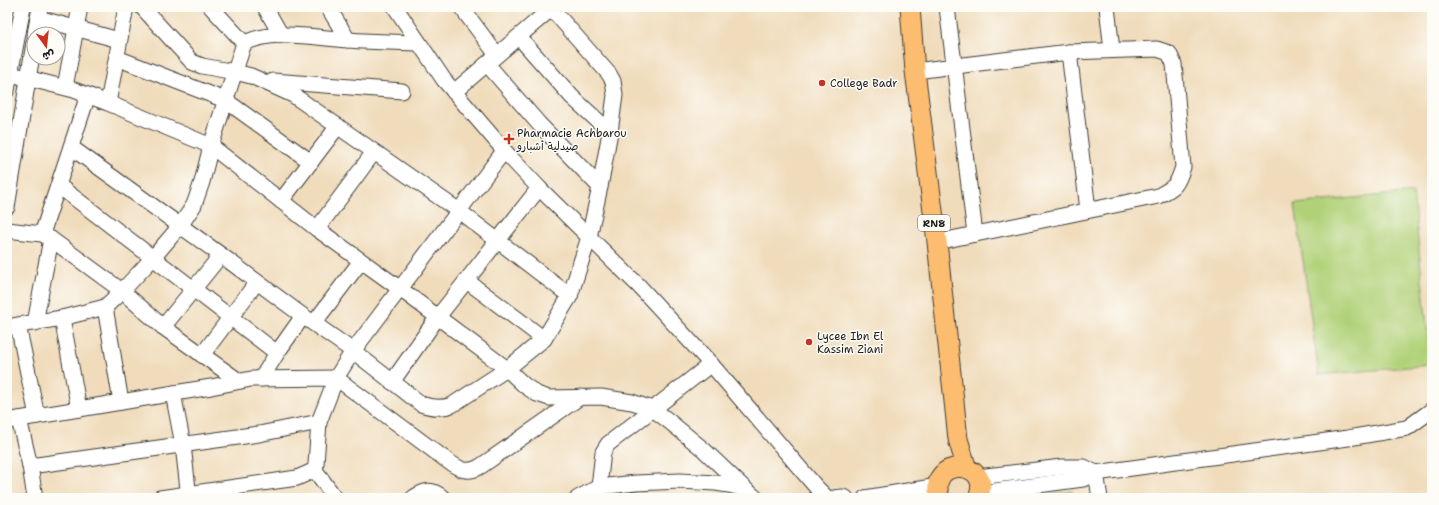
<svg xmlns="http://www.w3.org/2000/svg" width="1439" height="505" viewBox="0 0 1439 505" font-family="'Shantell Sans','Playpen Sans Arabic',sans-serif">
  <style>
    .green { fill: #b1d178; stroke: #66764a }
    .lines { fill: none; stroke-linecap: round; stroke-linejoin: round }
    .minor-casing { stroke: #3c3934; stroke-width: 17 }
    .major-casing { stroke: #3c3934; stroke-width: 21 }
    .minor { stroke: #fff; stroke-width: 15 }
    .major { stroke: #fcbd6f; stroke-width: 19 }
    .poi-dot { fill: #c8321e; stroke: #fdfcf7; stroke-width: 1.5 }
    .labels { text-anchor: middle; stroke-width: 3; stroke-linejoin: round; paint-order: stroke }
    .shield { fill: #fdfcf7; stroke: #605f5e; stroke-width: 1 }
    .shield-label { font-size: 10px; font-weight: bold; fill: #1c1c1c }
    .poi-label { font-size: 11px; fill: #1c1c1c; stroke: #fdfcf7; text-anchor: start }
  </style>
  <rect width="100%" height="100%" fill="#fdfcf7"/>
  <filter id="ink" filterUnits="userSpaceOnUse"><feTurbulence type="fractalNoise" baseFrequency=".025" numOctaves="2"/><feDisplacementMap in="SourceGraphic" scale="8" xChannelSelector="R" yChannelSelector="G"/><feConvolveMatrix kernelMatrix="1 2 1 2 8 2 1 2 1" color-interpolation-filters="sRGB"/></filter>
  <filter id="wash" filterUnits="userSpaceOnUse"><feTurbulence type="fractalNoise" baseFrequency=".012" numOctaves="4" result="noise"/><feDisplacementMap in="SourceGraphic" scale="16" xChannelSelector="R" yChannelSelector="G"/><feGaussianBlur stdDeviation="0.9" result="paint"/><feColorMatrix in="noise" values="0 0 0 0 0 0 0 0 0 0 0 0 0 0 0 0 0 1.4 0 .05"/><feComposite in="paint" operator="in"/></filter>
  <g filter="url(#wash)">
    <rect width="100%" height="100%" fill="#f0dcbb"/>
    <g class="green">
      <polygon points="1413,192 1431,365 1319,375 1295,204"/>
      <polygon points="1072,491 1073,498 1001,498"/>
    </g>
  </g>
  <g filter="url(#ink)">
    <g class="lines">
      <g class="minor-casing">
        <g id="minor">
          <polyline points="142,7 192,62 202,66 235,72 251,76 293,95 459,211 570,296"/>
          <polyline points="265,7 281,35"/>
          <polyline points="328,7 348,40"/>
          <polyline points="395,7 444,80 509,156 539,188 639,286 711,364 816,487 827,498"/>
          <polyline points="461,7 497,55"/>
          <polyline points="947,7 975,234"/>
          <polyline points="1107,7 1112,50"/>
          <polyline points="38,18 119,40"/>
          <polyline points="35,34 40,7"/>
          <polyline points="519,37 572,97 610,132"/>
          <path d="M244,43c33,-15 71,-5 105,-3 24,2 47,2 70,3"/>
          <polyline points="1069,52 1088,210"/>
          <polyline points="117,58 225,100 311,162"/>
          <polyline points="487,64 539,124 600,187"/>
          <path d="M915,71l154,-19 88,-3 12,4 5,11 9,103c-6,19 -8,20 -25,29l-221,46"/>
          <polyline points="7,73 74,90 108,103 211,146 317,229 399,288 507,369 524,385 537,394 549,398 601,397 632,402 653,409 670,422 704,450 745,489"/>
          <polyline points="273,81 402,91"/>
          <polyline points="65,87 80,7"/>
          <polyline points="7,90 23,7"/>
          <polyline points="454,92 553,7"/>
          <polyline points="108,103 126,7"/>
          <path d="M72,148l149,107 82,61 50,35 68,53c11,4 20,5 31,1l55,-36 37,-30 26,-43 19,-59 11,-50 10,-55 5,-37 -2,-14 -4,-7 -58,-66"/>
          <polyline points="59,186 277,353"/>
          <polyline points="281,201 338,126"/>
          <polyline points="7,207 34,43"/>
          <polyline points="317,229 374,152"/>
          <polyline points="7,230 42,234 51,239 122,291 163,327 239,381"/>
          <polyline points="42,234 88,95"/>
          <polyline points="467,281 544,339"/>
          <polyline points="62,318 79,409"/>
          <polyline points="35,323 51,239"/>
          <polyline points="314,323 361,261"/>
          <polyline points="18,325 37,416"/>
          <polyline points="7,327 62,318 105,307"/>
          <polyline points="163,327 221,255"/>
          <polyline points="202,355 257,282"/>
          <polyline points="261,379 277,353 303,316"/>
          <polyline points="392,382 437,318 539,188"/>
          <polyline points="173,393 183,445 189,498"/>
          <polyline points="121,402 105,307 122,291 152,259 180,226 194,205 202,182 211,146 244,43 211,7"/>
          <polyline points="19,419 30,466 35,498"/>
          <path d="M7,421l204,-34 40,-8 85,-1 113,84c12,8 19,12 32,4l99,-69"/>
          <polyline points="30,466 259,434 319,422"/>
          <polyline points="315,470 335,498"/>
          <polyline points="1096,473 1100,498"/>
          <polyline points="978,477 1062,467 1084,467 1096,473"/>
          <polyline points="599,487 603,452 608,444 711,364"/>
          <polyline points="980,493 1083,479 1096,473 1348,438 1407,428 1432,410"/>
          <polyline points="160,498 297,478 315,470 316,464 319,422 336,378 353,351 504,151"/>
          <path d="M413,498c12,-8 19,-10 30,0"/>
          <polyline points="578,498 599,487 636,483 680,481 716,483 729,485 745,489 756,498"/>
          <polyline points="834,498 842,497 846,498"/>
          <polyline points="865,498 938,486"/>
        </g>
      </g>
      <g class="major-casing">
        <g id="major">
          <polyline points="910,7 915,71 937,242 958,439 966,466 968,469"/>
          <path d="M940,498c-15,-42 55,-39 38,0"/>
        </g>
      </g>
      <use href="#minor" class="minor"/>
      <use href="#major" class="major"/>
    </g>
  </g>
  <g class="poi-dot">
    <circle cx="822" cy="83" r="4"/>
    <path d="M507 133h4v4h4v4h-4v4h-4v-4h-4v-4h4z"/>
    <circle cx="809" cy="342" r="4"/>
  </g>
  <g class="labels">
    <rect class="shield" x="918" y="215" width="32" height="16" rx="3"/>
    <g class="shield-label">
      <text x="934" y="227">RN8</text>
    </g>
    <g class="poi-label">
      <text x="830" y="87">College Badr</text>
      <text x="517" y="137">Pharmacie Achbarou<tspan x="517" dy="13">صيدلية أشبارو</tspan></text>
      <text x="817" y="340">Lycee Ibn El<tspan x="817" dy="13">Kassim Ziani</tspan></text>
    </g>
  </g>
  <rect width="1439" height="505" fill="none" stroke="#fdfcf7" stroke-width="24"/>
  <g transform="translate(46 46) rotate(165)"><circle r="19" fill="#fdfcf7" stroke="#a3a29f"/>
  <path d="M0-3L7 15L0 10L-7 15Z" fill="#c8321e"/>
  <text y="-6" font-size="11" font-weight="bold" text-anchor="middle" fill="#1c1c1c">ش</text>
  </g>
</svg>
